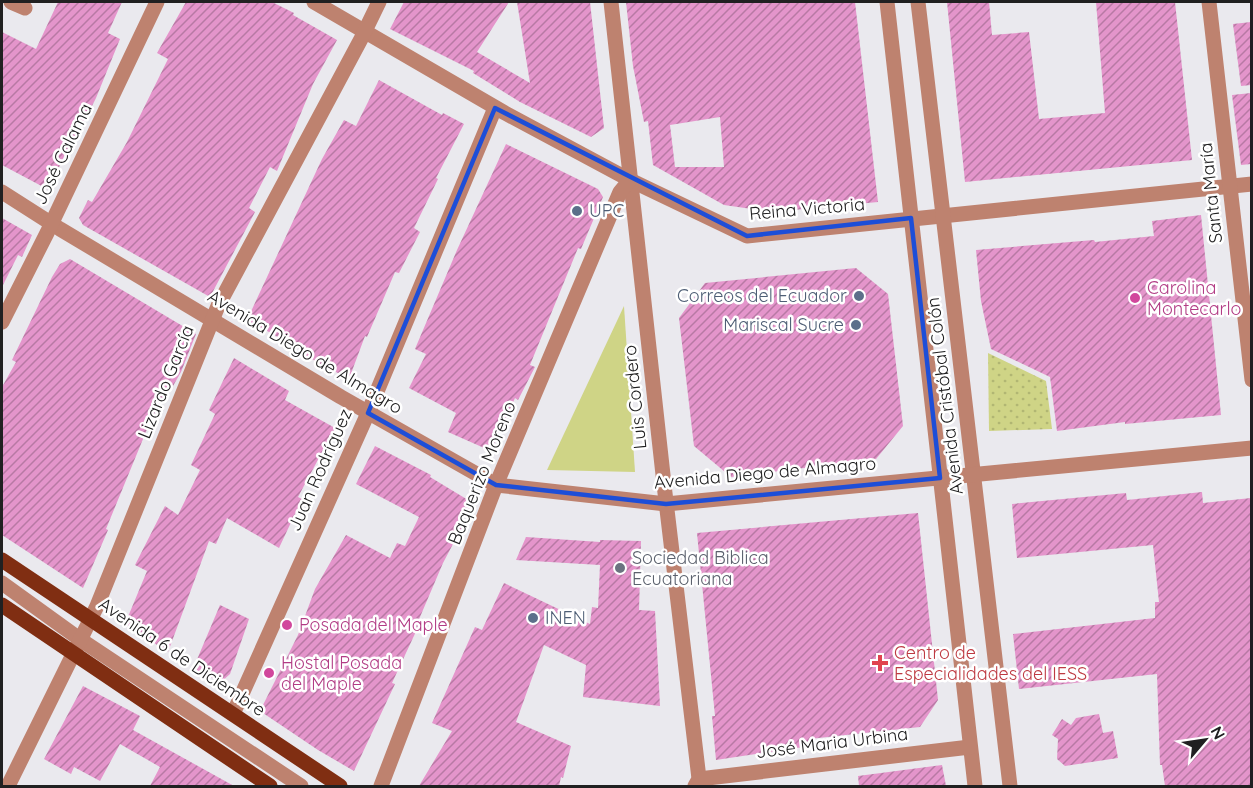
<svg xmlns="http://www.w3.org/2000/svg" width="1253" height="788" viewBox="0 0 1253 788" font-family="Quicksand,sans-serif">
  <style>
    .park { fill: #cfd486 }
    .garden { fill: url(#garden-dots) }
    .building { fill: url(#building-hatch); fill-rule: evenodd }
    .lines { fill: none; stroke-linecap: round; stroke-linejoin: round }
    .minor { stroke: #be826f; stroke-width: 15 }
    .major { stroke: #802e12; stroke-width: 15 }
    .marked { fill: none; stroke: #1d4ed8; stroke-width: 4.5; stroke-linejoin: round }
    .service-dot { fill: #5c6f8a; stroke: #fff; stroke-width: 2 }
    .hotel-dot { fill: #d1479c; stroke: #fff; stroke-width: 2 }
    .worship-dot { fill: #6b7280; stroke: #fff; stroke-width: 2 }
    .health-dot { fill: #e0444e; stroke: #fff; stroke-width: 2 }
    .labels { text-anchor: middle; stroke-width: 5; stroke-linejoin: round; paint-order: stroke }
    .street-label { font-size: 18px; fill: #202021; stroke: #fff }
    .service-label { font-size: 18px; fill: #4e5e75; stroke: #fff; text-anchor: start }
    .hotel-label { font-size: 18px; fill: #b23c85; stroke: #fff; text-anchor: start }
    .worship-label { font-size: 18px; fill: #5b616d; stroke: #fff; text-anchor: start }
    .health-label { font-size: 18px; fill: #be3a42; stroke: #fff; text-anchor: start }
  </style>
  <defs>
    <pattern id="garden-dots" width="8" height="8" patternUnits="userSpaceOnUse" patternTransform="scale(1.5)"><rect width="8" height="8" fill="#cfd486"/><path d="M2 2h.1M6 6h.1" fill="none" stroke="#b1b673" stroke-width="1.8" stroke-linecap="round"/></pattern>
    <pattern id="building-hatch" width="6" height="6" patternUnits="userSpaceOnUse" patternTransform="scale(1.5)"><rect width="6" height="6" fill="#e495cb"/><path d="M-1 1l2-2M0 6l6-6M5 7l2-2" fill="none" stroke="#b879a4"/></pattern>
  </defs>
  <rect width="100%" height="100%" fill="#eae9ee"/>
  <polygon class="park" points="624,306 635,472 547,470"/>
  <polygon class="garden" points="988,353 1046,381 1052,429 989,431"/>
  <g class="building">
    <polygon points="58,2 122,2 108,33 120,39 96,98 76,138 73,136 49,190 2,165 2,32 36,49"/>
    <polygon points="186,2 272,2 294,13 293,15 337,40 313,84 277,171 270,167 249,208 255,212 210,297 83,225 79,218 88,200 92,202 127,142 168,59 157,53"/>
    <polygon points="404,2 509,2 477,52 530,83 517,2 590,2 604,128 591,137 520,102 473,73 474,71 390,29"/>
    <path d="M626,2h229l23,200 -105,10 -49,-7 -71,-40 -5,-44 -4,1 -11,-56zM720,117l4,50h-49l-5,-42z"/>
    <polygon points="947,2 989,2 992,35 1029,32 1039,119 1105,113 1096,2 1175,2 1192,160 965,182"/>
    <polygon points="1251,22 1251,85 1241,86 1233,24"/>
    <polygon points="379,80 442,115 443,113 464,124 436,178 438,179 414,228 420,232 399,273 395,272 367,337 365,336 349,379 306,356 307,353 247,320 322,159 344,120 356,126"/>
    <polygon points="1251,93 1251,164 1241,165 1232,95"/>
    <polygon points="506,144 598,189 603,197 581,249 578,248 530,365 535,367 518,400 515,398 491,451 448,432 456,413 409,388 426,354 415,349 457,250"/>
    <polygon points="1201,215 1221,415 1125,424 1125,422 1057,431 1050,377 991,349 981,301 976,250 1094,240 1095,242 1154,236 1152,221"/>
    <polygon points="2,218 32,235 22,257 18,255 2,287"/>
    <polygon points="70,259 196,334 181,372 169,393 166,391 150,422 106,529 108,530 83,588 2,535 2,387 16,362 12,360 52,277 60,264"/>
    <polygon points="856,268 888,294 903,426 876,459 731,477 694,446 679,318 705,283"/>
    <polygon points="234,358 289,391 285,400 335,428 298,497 302,499 279,548 227,518 216,544 209,541 168,652 125,624 147,571 135,565 165,506 178,515 200,470 191,465 215,414 209,410"/>
    <polygon points="375,446 431,475 430,477 473,503 460,524 463,525 443,563 417,624 419,625 392,683 395,684 354,771 318,750 260,711 298,635 315,589 346,535 390,558 397,543 405,546 419,517 356,484"/>
    <polygon points="1202,492 1203,503 1251,498 1251,786 1165,786 1162,765 1160,765 1157,674 1019,689 1013,634 1155,618 1155,602 1159,602 1153,545 1017,558 1012,504 1126,493 1127,500"/>
    <polygon points="918,513 938,700 920,727 809,739 810,746 716,760 712,716 715,716 697,533"/>
    <polygon points="526,537 600,542 600,540 641,541 639,610 655,611 660,706 583,697 586,665 544,645 516,722 571,746 563,778 561,777 559,786 419,786 452,731 432,723 475,627 482,630 504,583 590,624 592,607 598,608 600,565 516,560"/>
    <polygon points="220,605 249,619 230,674 221,682 193,669"/>
    <polygon points="83,686 140,716 133,730 234,786 150,786 160,767 120,744 100,781 74,767 71,774 44,759"/>
    <polygon points="1099,714 1103,733 1113,731 1118,758 1065,766 1057,759 1058,739 1052,735 1062,719 1071,725 1076,718"/>
    <polygon points="942,765 946,786 859,786 858,776"/>
  </g>
  <g class="lines">
    <g class="minor">
      <polyline points="11,2 25,8"/>
      <polyline points="314,2 505,113 630,180 747,236 1252,184"/>
      <polyline points="611,2 665,493 698,770 699,779 695,786"/>
      <polyline points="887,2 975,786"/>
      <polyline points="918,2 1010,786"/>
      <polyline points="1209,2 1252,380"/>
      <polyline points="2,192 60,229 341,397 496,485 666,504 1252,448"/>
      <polyline points="2,322 47,233 157,2"/>
      <polyline points="2,583 81,640 301,786"/>
      <polyline points="233,714 368,413 495,108"/>
      <polyline points="699,779 970,747"/>
      <polyline points="8,786 97,606 218,306 361,39 379,2"/>
      <polyline points="381,786 496,485 620,192 630,180"/>
    </g>
    <g class="major">
      <polyline points="2,560 340,786"/>
      <polyline points="2,605 270,786"/>
    </g>
  </g>
  <path class="marked" d="M495,108l252,128 164,-18 29,260 -274,26 -170,-19 -128,-72z"/>
  <g class="service-dot">
    <circle cx="577" cy="211" r="6"/>
    <circle cx="859" cy="296" r="6"/>
    <circle cx="856" cy="325" r="6"/>
    <circle cx="533" cy="618" r="6"/>
  </g>
  <g class="hotel-dot">
    <circle cx="1135" cy="298" r="6"/>
    <circle cx="287" cy="625" r="6"/>
    <circle cx="269" cy="673" r="6"/>
  </g>
  <circle class="worship-dot" cx="620" cy="568" r="6"/>
  <path class="health-dot" d="M877 654h6v6h6v6h-6v6h-6v-6h-6v-6h6z"/>
  <g class="labels">
    <g class="street-label">
      <text transform="translate(63 154) rotate(-64)" y="6">José Calama</text>
      <text transform="translate(1211 193) rotate(-96)" y="6">Santa María</text>
      <text transform="translate(807 209) rotate(-5)" y="6">Reina Victoria</text>
      <text transform="translate(305 352) rotate(31)" y="6">Avenida Diego de Almagro</text>
      <text transform="translate(166 382) rotate(-68)" y="6">Lizardo García</text>
      <text transform="translate(945 396) rotate(-97)" y="6">Avenida Cristóbal Colón</text>
      <text transform="translate(635 397) rotate(-96)" y="6">Luis Cordero</text>
      <text transform="translate(320 470) rotate(-66)" y="6">Juan Rodríguez</text>
      <text transform="translate(482 473) rotate(-68)" y="6">Baquerizo Moreno</text>
      <text transform="translate(765 473) rotate(-5)" y="6">Avenida Diego de Almagro</text>
      <text transform="translate(182 657) rotate(34)" y="6">Avenida 6 de Diciembre</text>
      <text transform="translate(832 743) rotate(-7)" y="6">José Maria Urbina</text>
    </g>
    <g class="service-label">
      <text x="589" y="217">UPC</text>
      <text x="847" y="302" text-anchor="end">Correos del Ecuador</text>
      <text x="844" y="331" text-anchor="end">Mariscal Sucre</text>
      <text x="545" y="624">INEN</text>
    </g>
    <g class="hotel-label">
      <text x="1147" y="294">Carolina<tspan x="1147" dy="21">Montecarlo</tspan></text>
      <text x="299" y="631">Posada del Maple</text>
      <text x="281" y="669">Hostal Posada<tspan x="281" dy="21">del Maple</tspan></text>
    </g>
    <g class="worship-label">
      <text x="632" y="564">Sociedad Biblica<tspan x="632" dy="21">Ecuatoriana</tspan></text>
    </g>
    <g class="health-label">
      <text x="894" y="659">Centro de<tspan x="894" dy="21">Especialidades del IESS</tspan></text>
    </g>
  </g>
  <rect width="1253" height="788" fill="none" stroke="#202021" stroke-width="6"/>
  <g transform="translate(1205 740) rotate(61)" stroke="#ffffff" stroke-width="4.5" paint-order="stroke">
  <path d="M0-4.5L10 22L0 15L-10 22Z" fill="#202021"/>
  <text y="-9" font-size="16" font-weight="bold" text-anchor="middle" fill="#202021">N</text>
  </g>
</svg>
